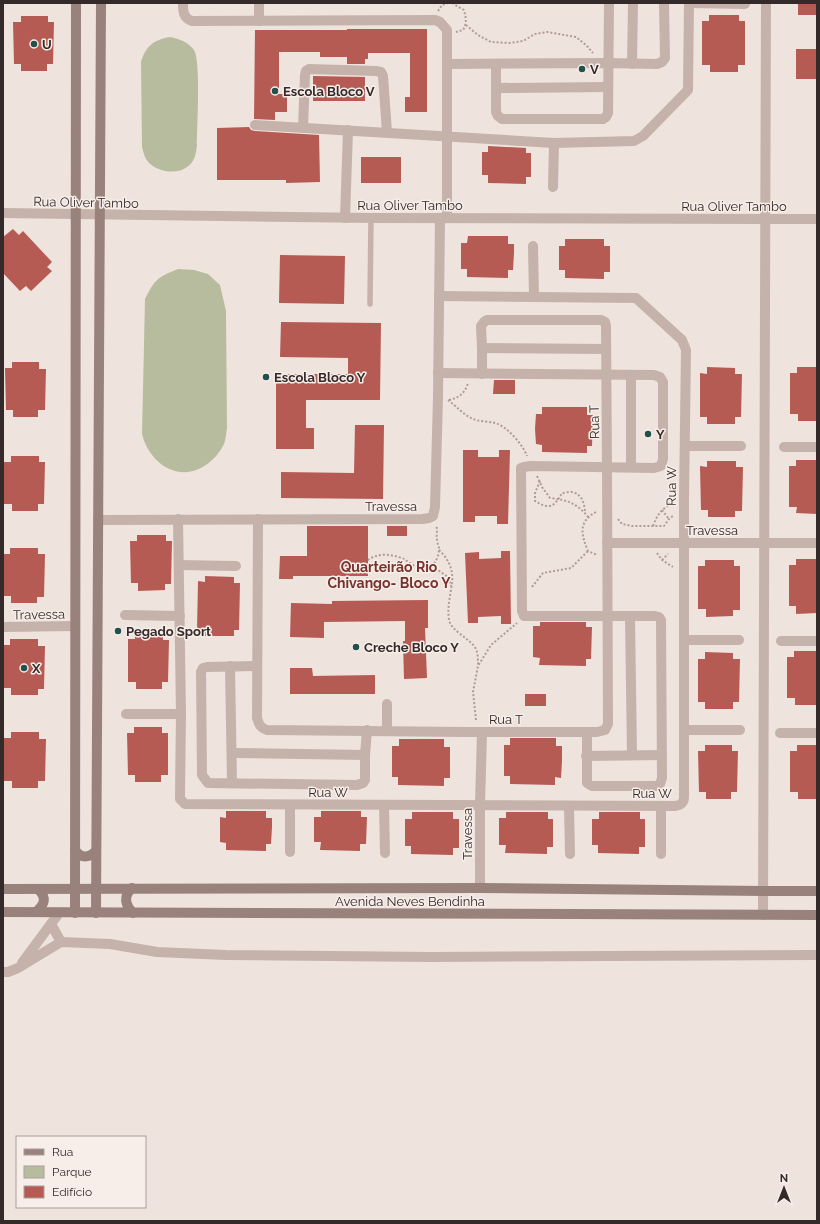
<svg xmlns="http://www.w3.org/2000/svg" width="820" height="1224" viewBox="0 0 820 1224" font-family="Raleway,sans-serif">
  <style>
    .green { fill: #b7bc9f }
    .building { fill: #b65a54 }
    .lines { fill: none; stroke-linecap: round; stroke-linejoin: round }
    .path { stroke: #b19c95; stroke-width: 2; stroke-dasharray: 2 2; stroke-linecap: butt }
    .lane { stroke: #c5b2ab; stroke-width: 5.5 }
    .street { stroke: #c5b2ab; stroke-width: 10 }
    .secondary { stroke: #99827c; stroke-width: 10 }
    .poi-dot { fill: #24504b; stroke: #f7eee9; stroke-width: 1.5 }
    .labels { text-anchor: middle; stroke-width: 3; stroke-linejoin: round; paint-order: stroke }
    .poi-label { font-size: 13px; font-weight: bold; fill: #342a29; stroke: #f7eee9; text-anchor: start }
    .street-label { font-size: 13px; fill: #342a29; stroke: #f7eee9 }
    .neighbourhood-label { font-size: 14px; font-weight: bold; fill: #79312c; stroke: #f7eee9 }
  </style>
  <rect width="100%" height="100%" fill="#efe3dd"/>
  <g class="green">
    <path d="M170,37c10,2 18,5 24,13 7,11 3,78 3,95 -1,8 -2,17 -10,22 -11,9 -34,4 -41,-8 -2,-4 -3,-8 -4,-12l-1,-85c5,-16 12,-22 29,-25z"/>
    <path d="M178,269l16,1 14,4 12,11 6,26 1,117c-1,5 -1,11 -3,16 -3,6 -8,13 -13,17 -28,25 -61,5 -69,-27l3,-135c10,-20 13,-22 33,-30z"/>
  </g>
  <g class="building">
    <rect x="798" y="3" width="19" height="12"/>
    <polygon points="709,15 739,15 739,21 745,21 745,65 738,65 738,72 710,72 710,65 702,65 702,21 709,21"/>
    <polygon points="21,16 48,16 48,22 54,22 53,64 47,64 47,71 21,71 21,64 14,64 13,22 21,22"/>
    <polygon points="347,29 427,29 427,112 405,112 405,97 410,97 410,53 368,53 368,59 365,59 365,64 347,64 347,57 320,57 320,52 279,52 279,94 287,94 287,112 275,112 275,120 254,119 255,30 347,30"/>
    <rect x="796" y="49" width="21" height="30"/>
    <polygon points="313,76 365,77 365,101 313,101"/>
    <polygon points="249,127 251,130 255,131 319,135 320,182 286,183 286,180 217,180 217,128"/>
    <polygon points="488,146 526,148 526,153 531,153 531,177 526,177 526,184 488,183 488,175 482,175 482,152 488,152"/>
    <rect x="361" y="157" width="40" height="26"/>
    <polygon points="13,229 19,235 23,231 52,262 47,267 52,271 31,291 26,286 20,291 3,273 3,237"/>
    <polygon points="468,236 508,236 508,244 514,244 514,253 513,270 508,270 508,278 467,277 467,269 461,269 461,243 467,243"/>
    <polygon points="565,239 604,239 604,246 610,246 610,272 604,272 604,279 565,278 565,270 559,270 559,246 565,246"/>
    <polygon points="280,255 345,256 344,304 279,303"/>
    <polygon points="281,322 381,323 380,400 306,400 306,428 314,428 314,449 276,449 276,374 348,374 348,358 280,357"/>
    <polygon points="12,362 39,362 39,369 46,369 45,410 38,410 38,417 13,417 13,410 6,410 5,368 12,368"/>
    <polygon points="707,367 735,368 735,374 742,374 741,417 735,417 735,424 707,424 707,417 700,417 700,373 707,374"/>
    <polygon points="797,367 817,367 817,421 798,421 798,414 790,414 790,373 797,373"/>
    <polygon points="494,380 515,380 515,394 493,394"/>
    <polygon points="542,407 587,407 587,415 593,415 592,446 587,446 587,453 542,452 542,445 536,444 535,429 536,414 542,414"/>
    <polygon points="355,425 384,425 383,499 281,498 281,472 354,473"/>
    <polygon points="463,450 478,450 478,457 499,457 499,450 510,450 508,524 497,524 497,516 475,516 475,522 463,522"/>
    <polygon points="11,456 39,456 39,462 45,462 44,504 38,504 38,511 12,511 12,504 4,504 4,462 11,462"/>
    <polygon points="796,460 817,460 817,514 796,513 797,507 789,507 789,466 796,466"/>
    <polygon points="707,461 736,461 736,467 743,467 742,511 735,511 735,517 708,517 708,510 701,510 700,466 707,467"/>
    <polygon points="307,526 368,526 368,576 293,576 293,579 279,579 280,556 307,556"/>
    <rect x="387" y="526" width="20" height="10"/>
    <polygon points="137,535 166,535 166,541 172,541 171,584 165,584 165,590 138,591 138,583 131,583 130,541 137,541"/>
    <polygon points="10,548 38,548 38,554 45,554 44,597 37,597 37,603 11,603 11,596 4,596 3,554 10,554"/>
    <polygon points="501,551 510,551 511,624 501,624 501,616 478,617 478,623 468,623 465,553 479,552 479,559 501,558"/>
    <polygon points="796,559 817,559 817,613 796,614 796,606 789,606 789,565 796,565"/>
    <polygon points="705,560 734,560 734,566 740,566 740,610 733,610 733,616 706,617 706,609 698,609 698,566 705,566"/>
    <polygon points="205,576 234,577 234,583 240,583 239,630 234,630 234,636 204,636 204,630 197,630 198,581 205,582"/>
    <polygon points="428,600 428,628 425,628 427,678 404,679 403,641 405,641 405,621 324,622 324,638 290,637 291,603 332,604 332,601"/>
    <polygon points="540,622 586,622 586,627 592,627 591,659 586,659 586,666 539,665 540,658 533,657 533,626 540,626"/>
    <polygon points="135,633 163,634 163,640 169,640 168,682 162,682 162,689 136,689 136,682 128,682 128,639 135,639"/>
    <polygon points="10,639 38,639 38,646 45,646 44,689 38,689 38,695 11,695 11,688 3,688 3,645 10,645"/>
    <polygon points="794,651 817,651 817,705 795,705 795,698 787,698 787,657 794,657"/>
    <polygon points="705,652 733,653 733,659 740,659 739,702 733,702 733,709 705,709 705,702 698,702 698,659 705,659"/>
    <polygon points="290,668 312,668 313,676 375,675 375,694 290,694"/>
    <rect x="525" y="694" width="21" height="12"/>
    <polygon points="134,727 162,727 162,733 168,733 168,775 161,775 161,782 135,782 135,775 128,775 127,733 134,733"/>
    <polygon points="11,732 39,732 39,739 46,739 45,781 38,781 38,788 12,788 12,781 4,781 4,738 11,738"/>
    <polygon points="510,738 556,738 556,746 562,746 562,761 561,778 555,777 555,785 510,784 510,776 504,776 504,745 510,745"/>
    <polygon points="399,739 444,739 444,747 450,747 450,778 444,778 444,786 398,785 398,777 392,777 392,746 399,746"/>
    <polygon points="705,745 732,745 732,751 738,751 737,792 731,792 731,799 706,799 706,792 699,792 698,751 705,751"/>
    <polygon points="797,745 817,745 817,799 798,799 798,792 790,792 790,751 797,751"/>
    <polygon points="226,811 266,811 266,818 272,818 272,827 271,844 266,844 266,851 226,850 226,843 220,842 220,817 226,818"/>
    <polygon points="321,811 361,811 361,817 367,817 366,844 360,844 360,851 320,850 321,842 314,842 314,817 321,817"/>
    <polygon points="412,812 453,812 453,819 459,819 459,848 453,848 453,855 411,854 411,846 405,846 405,819 412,819"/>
    <polygon points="506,812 548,812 548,819 553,819 553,847 547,847 547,854 505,853 506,845 499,845 499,818 506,818"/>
    <polygon points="599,812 640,812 640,819 645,819 645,847 639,847 639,854 598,853 598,845 592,845 592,819 599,819"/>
  </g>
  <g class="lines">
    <g class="path">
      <path d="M452,3l12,7c2,8 3,13 -1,20l-7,2"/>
      <polyline points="438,11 442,5 448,3"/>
      <polyline points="466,25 478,35 491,42 509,43 523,41 535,34 547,32 576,37 586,45 593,53"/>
      <path d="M448,400c8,6 15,14 23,18 7,4 16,3 24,5 12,3 28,22 32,33"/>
      <path d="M449,400c10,-2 16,-7 19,-17"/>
      <path d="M537,476l5,11 8,11c17,2 27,5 38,19"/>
      <path d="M540,481l-5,12v8c15,9 19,6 27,-8 3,0 8,-2 10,-1 10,2 12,11 13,19"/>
      <polyline points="662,510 669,519"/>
      <path d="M596,512c-18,10 -15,22 -8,39l9,4"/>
      <polyline points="618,519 622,524 632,526 664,526 669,519 674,515"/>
      <path d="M653,526c4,-11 9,-18 20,-23"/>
      <path d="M439,550c25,24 6,42 10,70 2,11 22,19 27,29 2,5 2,11 2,16"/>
      <polyline points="657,553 662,560 673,567"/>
      <path d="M368,560c2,-1 5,-4 8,-4 8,-3 21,0 28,3 6,4 12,9 19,10 10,0 16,-11 16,-20 0,-3 -2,-6 -2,-9 -1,-5 1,-9 -1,-15"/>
      <polyline points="662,560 668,554"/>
      <polyline points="432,566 448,577 451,586"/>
      <polyline points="532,587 543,573 571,568 588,551"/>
      <polyline points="476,720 473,692 478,666 491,645 517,623"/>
    </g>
    <polyline class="lane" points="370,304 371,218"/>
    <g class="street">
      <path d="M183,3c0,8 0,15 9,18l243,-1 5,2 7,8v188"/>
      <polyline points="259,3 259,21"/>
      <polyline points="689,3 745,4"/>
      <polyline points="447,64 608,63 657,64 662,62 665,58 664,3"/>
      <polyline points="496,64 496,112 498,116 502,119 603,119 606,117 608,113 609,3"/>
      <polyline points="632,64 633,3"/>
      <polyline points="496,88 608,87"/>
      <polyline points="255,125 554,143 634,141 643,136 688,90 689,3"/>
      <polyline points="303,128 305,75 306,71 309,69 376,71 381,72 383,76 387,132"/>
      <polyline points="553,187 554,143"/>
      <polyline points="3,213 371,218 817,219"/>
      <polyline points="345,218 348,130"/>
      <polyline points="533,246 534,297"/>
      <polyline points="482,348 606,349"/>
      <polyline points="438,373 654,375 660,377 663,382 663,459 661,466 654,468 531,466 524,467 521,468 522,611 524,616 655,616 659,617 661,620 662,778 660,784 655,786 592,786 587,783 587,732"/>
      <polyline points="685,446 741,446"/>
      <polyline points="784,447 817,447"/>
      <polyline points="631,467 631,375"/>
      <path d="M178,519l3,195 -1,81v4l5,5 490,2c6,-1 9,-3 9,-9v-298l2,-149 -4,-10 -46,-42 -197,-2"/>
      <path d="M258,519l-1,199c2,7 4,10 10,12l197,2h133l8,-2 3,-6 -1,-257 -1,-141 -1,-4 -4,-2h-114l-3,2 -3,4 1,22v26"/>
      <polyline points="98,520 423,519 429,518 433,516 435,507 438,397 440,218"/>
      <polyline points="607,543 817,543"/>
      <polyline points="179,565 236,566"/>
      <polyline points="125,615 180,616"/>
      <polyline points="630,616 632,755"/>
      <polyline points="3,627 75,626"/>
      <polyline points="684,640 739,640"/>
      <polyline points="781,641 817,641"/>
      <polyline points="230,666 232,783"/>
      <polyline points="257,666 207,667 203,668 201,672 202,775 208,783 357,785 363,783 365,780 365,755 367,730"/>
      <polyline points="387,704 387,731"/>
      <polyline points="126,714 181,714"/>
      <polyline points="685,730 740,730"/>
      <polyline points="780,733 817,733"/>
      <polyline points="232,753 365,755"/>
      <polyline points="586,756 662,755"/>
      <polyline points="384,805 385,853"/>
      <polyline points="569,806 570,854"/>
      <polyline points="661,806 661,854"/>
      <polyline points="290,852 290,805"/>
      <polyline points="480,888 480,805 482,732"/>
      <polyline points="763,915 766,3"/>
      <polyline points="51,924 61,942"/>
      <polyline points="22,963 59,913"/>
      <polyline points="3,972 8,972 18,968 61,942 110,944 157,952 226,955 431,957 817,955"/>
    </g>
    <g class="secondary">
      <path d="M75,850c6,9 14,8 21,1"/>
      <path d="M132,888c-9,8 -7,17 1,25"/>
      <polyline points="3,889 480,888 764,891 817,891"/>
      <polyline points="3,912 817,915"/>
      <path d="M36,912c9,-8 11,-14 2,-23"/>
      <polyline points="75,913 76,3"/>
      <polyline points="96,913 101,3"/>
    </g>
  </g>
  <g class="poi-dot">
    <circle cx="34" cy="44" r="4"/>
    <circle cx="582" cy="69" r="4"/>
    <circle cx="275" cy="91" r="4"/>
    <circle cx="266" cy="377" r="4"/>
    <circle cx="648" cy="434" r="4"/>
    <circle cx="118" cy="631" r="4"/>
    <circle cx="356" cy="647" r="4"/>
    <circle cx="24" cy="668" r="4"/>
  </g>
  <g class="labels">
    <g class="poi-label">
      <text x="42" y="49">U</text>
      <text x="590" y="74">V</text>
      <text x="283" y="96">Escola Bloco V</text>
      <text x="274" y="382">Escola Bloco Y</text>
      <text x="656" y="439">Y</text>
      <text x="126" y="636">Pegado Sport</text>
      <text x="364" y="652">Creche Bloco Y</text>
      <text x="32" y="673">X</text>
    </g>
    <g class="street-label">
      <text transform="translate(86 202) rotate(1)" y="5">Rua Oliver Tambo</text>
      <text x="410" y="210">Rua Oliver Tambo</text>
      <text x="734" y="211">Rua Oliver Tambo</text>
      <text transform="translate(594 422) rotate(-91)" y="5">Rua T</text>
      <text transform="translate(671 486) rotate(-89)" y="5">Rua W</text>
      <text x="391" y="511">Travessa</text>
      <text x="712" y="535">Travessa</text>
      <text transform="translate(39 614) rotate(-1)" y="5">Travessa</text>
      <text x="506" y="724">Rua T</text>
      <text x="328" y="797">Rua W</text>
      <text x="652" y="798">Rua W</text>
      <text transform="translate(467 834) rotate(-90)" y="5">Travessa</text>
      <text x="410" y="906">Avenida Neves Bendinha</text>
    </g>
    <g class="neighbourhood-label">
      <text x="389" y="572">Quarteirão Rio<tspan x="389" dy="16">Chivango- Bloco Y</tspan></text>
    </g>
  </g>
  <rect width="820" height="1224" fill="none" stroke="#342a29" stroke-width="8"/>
  <rect x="16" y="1136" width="130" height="72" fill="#f7eee9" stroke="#a9a09c"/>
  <rect x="24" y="1149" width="20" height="6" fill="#99827c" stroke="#a9a09c"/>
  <text x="52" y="1156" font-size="12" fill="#342a29">Rua</text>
  <rect x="24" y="1166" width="20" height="12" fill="#b7bc9f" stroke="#a9a09c"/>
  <text x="52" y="1176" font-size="12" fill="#342a29">Parque</text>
  <rect x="24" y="1186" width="20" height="12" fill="#b65a54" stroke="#a9a09c"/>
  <text x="52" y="1196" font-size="12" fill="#342a29">Edifício</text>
  <g transform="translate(784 1188)" stroke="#f7eee9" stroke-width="3" paint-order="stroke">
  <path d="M0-3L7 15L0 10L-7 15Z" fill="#342a29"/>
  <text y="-6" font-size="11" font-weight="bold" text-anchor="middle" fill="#342a29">N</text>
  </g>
</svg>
